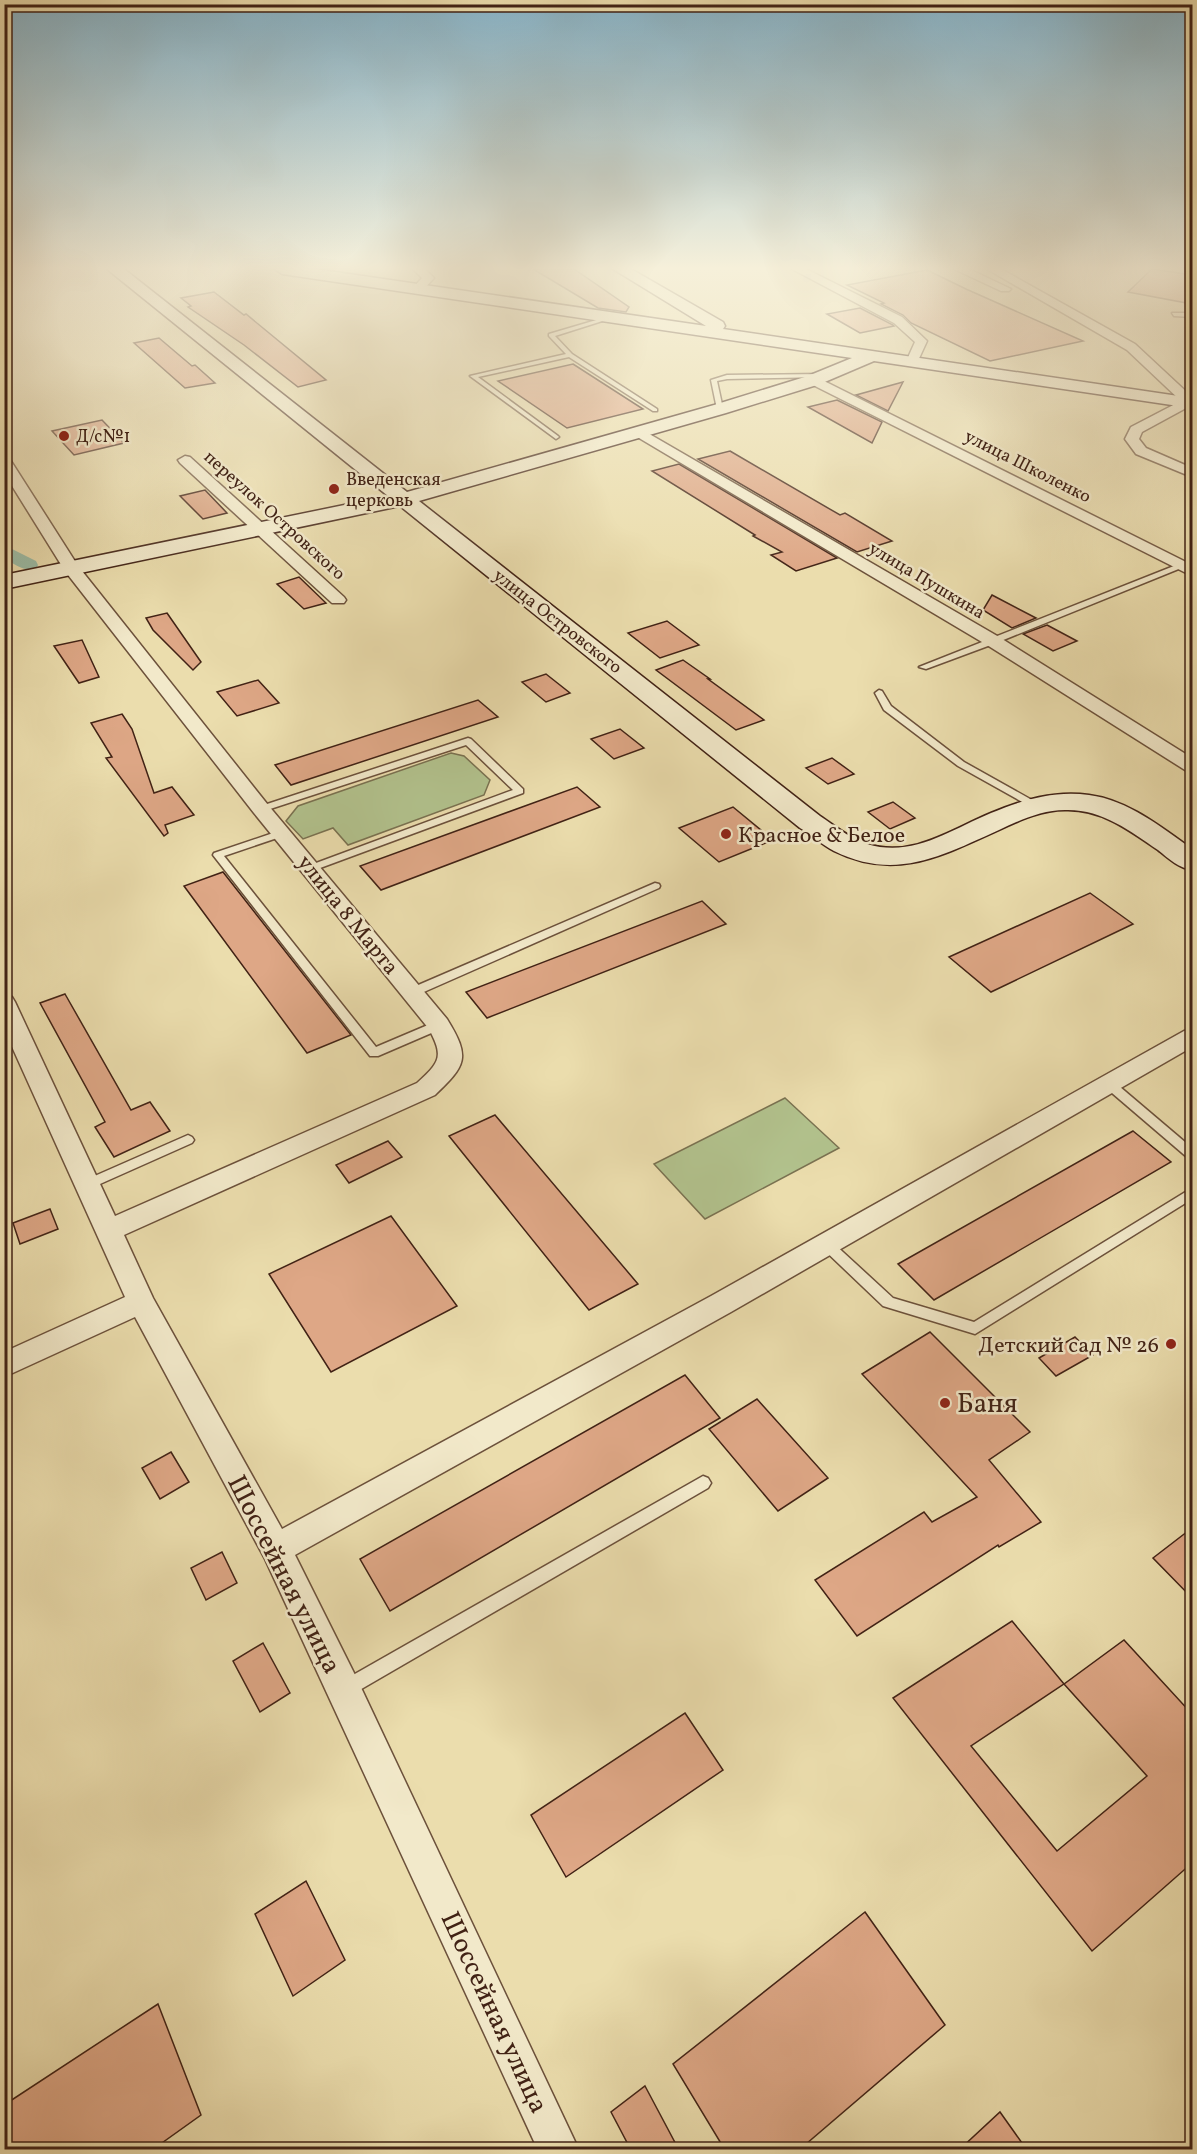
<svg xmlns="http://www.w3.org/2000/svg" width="1197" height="2154" viewBox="0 0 1197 2154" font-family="Vollkorn,serif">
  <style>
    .green { fill: #b2c28d; stroke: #7a7251; stroke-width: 1.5 }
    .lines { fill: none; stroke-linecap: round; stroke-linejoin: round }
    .canal { fill: #99bca6; fill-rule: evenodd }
    .building { fill: #dea786; stroke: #412215; stroke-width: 1.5; fill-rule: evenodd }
    .lane-casing { stroke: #6c513b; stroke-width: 3 }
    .street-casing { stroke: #6c513b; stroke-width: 3 }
    .secondary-casing { stroke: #412215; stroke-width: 3 }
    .lane { fill: #f2e9ca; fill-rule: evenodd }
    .street { fill: #f2e9ca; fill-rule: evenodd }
    .secondary { fill: #f2e9ca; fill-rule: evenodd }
    .poi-dot { fill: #8f2418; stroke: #f2e9ca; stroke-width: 2 }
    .labels { text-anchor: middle; stroke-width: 5; stroke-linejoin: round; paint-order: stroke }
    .far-poi-label { font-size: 18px; fill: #412215; stroke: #f2e9ca; text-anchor: start }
    .far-street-label { font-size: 18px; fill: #412215; stroke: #f2e9ca }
    .poi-label { font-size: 22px; fill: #412215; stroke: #f2e9ca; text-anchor: start }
    .street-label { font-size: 22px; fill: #412215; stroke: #f2e9ca }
    .near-poi-label { font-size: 27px; fill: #412215; stroke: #f2e9ca; text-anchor: start }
    .near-street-label { font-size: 27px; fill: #412215; stroke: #f2e9ca }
  </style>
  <rect width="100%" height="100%" fill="#ebddad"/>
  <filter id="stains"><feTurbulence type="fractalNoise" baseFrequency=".00333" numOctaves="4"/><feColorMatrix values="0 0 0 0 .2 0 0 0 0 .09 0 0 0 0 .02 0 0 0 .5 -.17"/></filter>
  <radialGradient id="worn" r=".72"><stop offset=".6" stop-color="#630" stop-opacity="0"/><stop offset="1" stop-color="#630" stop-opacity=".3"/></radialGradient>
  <g class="green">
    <polygon points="451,753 464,756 490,780 484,795 348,845 333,828 303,839 286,821 298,806"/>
    <polygon points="785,1098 839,1148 705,1219 654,1164"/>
  </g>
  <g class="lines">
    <path class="canal" d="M4,545l32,16 2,4 -2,4c-13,3 -21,-5 -32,-11z"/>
  </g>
  <g class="building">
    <polygon points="533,269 574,269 629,307 626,312 598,308"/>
    <polygon points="1152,269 1192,275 1192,304 1128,292"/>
    <polygon points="927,270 966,289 1083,341 990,361 911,323 903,315 881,304 884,303 847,285"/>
    <polygon points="214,292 244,315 246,314 326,380 298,387 244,345 188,307 191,306 181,298"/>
    <polygon points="860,308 893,325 894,326 860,333 827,314"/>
    <polygon points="159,338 192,366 195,365 215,383 185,388 134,343"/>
    <polygon points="573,364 643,409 567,428 498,381"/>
    <polygon points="903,382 888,411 856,395"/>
    <polygon points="837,400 882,422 872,443 808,407"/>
    <polygon points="102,420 124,443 74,455 52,431"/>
    <polygon points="730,451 840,515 845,513 892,541 857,552 698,459"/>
    <polygon points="679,464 837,558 796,571 771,555 782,552 753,536 755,535 652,471"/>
    <polygon points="205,490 227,513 203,519 180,496"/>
    <polygon points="299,577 326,603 304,609 277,584"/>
    <polygon points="992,595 1036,618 1012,628 983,610"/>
    <polygon points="167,613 201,662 193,670 153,630 146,618"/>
    <polygon points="667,621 699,645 660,658 628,633"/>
    <polygon points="1047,625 1077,641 1053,651 1023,634"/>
    <polygon points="82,640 99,677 79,683 54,646"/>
    <polygon points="683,660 710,679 708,679 764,720 736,730 656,670"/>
    <polygon points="546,674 570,693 546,702 522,682"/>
    <polygon points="258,680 279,703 237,716 217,692"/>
    <polygon points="478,700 498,717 291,785 275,765"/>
    <polygon points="122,714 132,729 154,793 172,787 194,815 165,825 168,833 164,836 106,758 112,757 91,723"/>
    <polygon points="620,729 644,748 614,759 591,739"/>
    <polygon points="832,758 854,774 828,784 806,768"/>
    <polygon points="577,787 600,807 381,890 360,866"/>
    <polygon points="893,802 915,818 890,829 868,812"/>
    <polygon points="733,807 773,840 719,862 679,828"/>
    <polygon points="223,872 351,1035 307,1053 184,886"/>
    <polygon points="1090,893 1133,924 991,992 949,957"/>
    <polygon points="702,901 726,924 487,1018 466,992"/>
    <polygon points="65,994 131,1110 150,1102 170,1131 114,1157 95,1127 105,1122 40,1003"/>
    <polygon points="495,1115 638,1284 589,1310 449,1136"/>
    <polygon points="1133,1131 1171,1162 934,1300 898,1264"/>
    <polygon points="388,1141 402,1157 349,1183 336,1165"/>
    <polygon points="50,1209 58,1229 20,1244 13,1223"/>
    <polygon points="391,1216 457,1306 331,1372 269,1274"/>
    <polygon points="930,1332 1030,1432 989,1460 1041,1522 999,1547 998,1545 857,1636 815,1580 924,1512 932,1522 977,1497 862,1374"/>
    <polygon points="1075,1337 1093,1355 1056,1376 1039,1358"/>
    <polygon points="685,1375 720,1418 390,1611 360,1559"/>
    <polygon points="757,1399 828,1478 778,1511 709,1429"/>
    <polygon points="171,1452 189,1482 160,1499 142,1468"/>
    <polygon points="1192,1528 1192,1598 1153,1558"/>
    <polygon points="222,1552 237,1583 206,1600 191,1568"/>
    <path d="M1012,1621l52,63 60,-44 68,74v149l-100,88 -199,-253zM1064,1684l83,92 -90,75 -86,-105z"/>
    <polygon points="263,1643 290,1693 260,1712 233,1661"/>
    <polygon points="685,1713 723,1770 566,1877 531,1815"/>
    <polygon points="306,1881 345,1960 293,1996 255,1914"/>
    <polygon points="865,1912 945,2025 799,2150 725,2150 673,2064"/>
    <polygon points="158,2004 201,2115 152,2150 4,2150 4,2105"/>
    <polygon points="645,2086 679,2150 631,2150 611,2112"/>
    <polygon points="1000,2112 1027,2150 959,2150"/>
  </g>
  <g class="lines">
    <g class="lane-casing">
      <g id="lane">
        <polygon points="1172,313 1192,313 1192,317 1174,316"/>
        <polygon points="610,316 615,317 555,336 572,354 657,409 657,411 653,411 569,357 478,377 558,436 559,437 556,439 470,376 566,354 549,336 549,334"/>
        <polygon points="823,374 826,376 825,377 727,379 717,381 723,409 720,411 717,409 711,380 727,375"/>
        <polygon points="1192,390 1192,404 1186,403 1189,392"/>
        <polygon points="1179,564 1186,566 996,643 926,669 919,667"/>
        <polygon points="879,690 882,691 891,706 964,762 1039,804 1039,808 1033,808 958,766 884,710 875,693"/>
        <polygon points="468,738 471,739 523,789 523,793 312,871 307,868 308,866 513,790 466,745 264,811 261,812 256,809 258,807"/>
        <polygon points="282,830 286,831 286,835 224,856 376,1047 435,1022 443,1022 445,1025 443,1028 378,1056 370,1056 213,855 214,853"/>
        <polygon points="655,883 659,884 660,886 659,888 417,995 413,996 407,992 409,989"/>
        <polygon points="1109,1080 1113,1081 1192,1148 1192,1160 1188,1158 1105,1087 1103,1084 1105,1081"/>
        <polygon points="188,1135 192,1137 194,1140 192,1143 91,1188 81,1188 80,1185 81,1182"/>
        <polygon points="1192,1188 1192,1199 975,1334 883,1306 819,1245 821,1241 826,1240 831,1241 893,1298 974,1322"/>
        <polygon points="703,1476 708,1478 711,1483 708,1488 351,1695 345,1697 339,1695 337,1689 339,1683"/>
      </g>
    </g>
    <g class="street-casing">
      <g id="street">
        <polygon points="413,269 425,269 434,278 421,292 417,293 411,290 422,278"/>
        <polygon points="792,269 806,269 902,317 927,341 916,365 908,365 906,362 915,342 894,323"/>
        <polygon points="954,269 969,269 1011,289 1009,291 1001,291"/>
        <polygon points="987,269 1001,269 1135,344 1192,397 1192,408 1188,407 1142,432 1139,439 1146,448 1192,468 1192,477 1136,454 1125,439 1131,427 1181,401 1127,350"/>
        <polygon points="814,376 1192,565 1192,576 809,383 808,380"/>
        <polygon points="639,428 999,637 1192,758 1192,772 1185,770 987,645 634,435 632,432 634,429"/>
        <polygon points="185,456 190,457 344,597 346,600 344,603 332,603 180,463 178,460"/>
        <path d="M4,457l7,4 67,105 190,239 179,214c24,39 19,46 -12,76l-311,140 29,63 129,231 429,-233 473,-265 8,-2v18l-461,265 -436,243 61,122 223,473h-41l-273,-591 -130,-242 -131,60v-25l121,-55 -121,-268v-35l8,3 3,5 100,214 302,-133c23,-21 27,-26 12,-54l-175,-216 -189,-242 -61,-98z"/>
      </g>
    </g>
    <g class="secondary-casing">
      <path id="secondary" d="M107,269h17l283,223 307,-87 94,-29 44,-18 -570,-84 -7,-5h40l391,57 -93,-57h18l92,53 2,4 -2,3 469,69v10l-318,-47 -54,23 -94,29 -307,88 401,315c15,10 29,22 47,28 46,14 83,-14 124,-31 31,-13 64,-23 98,-18 39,5 72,32 103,54v21c-13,-2 -23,-11 -34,-20 -28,-19 -55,-40 -90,-40 -24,-1 -48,10 -69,20 -56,25 -103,52 -165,21 -12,-6 -22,-16 -34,-23l-400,-322 -396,83v-14l384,-79z"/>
    </g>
    <use href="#lane" class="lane"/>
    <use href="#street" class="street"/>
    <use href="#secondary" class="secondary"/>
  </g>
  <linearGradient id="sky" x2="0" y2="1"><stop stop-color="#88b7ce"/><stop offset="0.47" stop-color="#f6f0da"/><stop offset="1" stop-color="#f6f0da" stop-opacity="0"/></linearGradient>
  <rect width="1197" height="571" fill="url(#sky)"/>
  <g class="poi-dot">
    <circle cx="64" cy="436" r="6"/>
    <circle cx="334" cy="489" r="6"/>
    <circle cx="726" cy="834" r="6"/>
    <circle cx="1171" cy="1344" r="6"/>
    <circle cx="945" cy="1403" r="6"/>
  </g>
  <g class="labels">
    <g class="far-poi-label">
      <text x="76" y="442">Д/с№1</text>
      <text x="346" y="485">Введенская<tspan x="346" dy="21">церковь</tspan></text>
    </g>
    <g class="far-street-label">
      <text transform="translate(1028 466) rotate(27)" y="6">улица Школенко</text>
      <text transform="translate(275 515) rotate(42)" y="6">переулок Островского</text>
      <text transform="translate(927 580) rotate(31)" y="6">улица Пушкина</text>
      <text transform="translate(558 621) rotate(38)" y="6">улица Островского</text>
    </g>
    <g class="poi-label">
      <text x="738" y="842">Красное &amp; Белое</text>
      <text x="1159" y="1352" text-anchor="end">Детский сад № 26</text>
    </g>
    <g class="street-label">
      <text transform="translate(349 914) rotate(51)" y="8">улица 8 Марта</text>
    </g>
    <g class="near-poi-label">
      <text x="957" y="1412">Баня</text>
    </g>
    <g class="near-street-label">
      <text transform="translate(285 1574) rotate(63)" y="9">Шоссейная улица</text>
      <text transform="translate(495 2012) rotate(65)" y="9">Шоссейная улица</text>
    </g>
  </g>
  <rect width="1197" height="2154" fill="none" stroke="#ebddad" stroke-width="24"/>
  <rect x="6" y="6" width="1185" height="2142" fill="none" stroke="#412215" stroke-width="3"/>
  <rect x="12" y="12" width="1173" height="2130" fill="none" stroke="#412215" stroke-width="1.5"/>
  <rect width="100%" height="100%" filter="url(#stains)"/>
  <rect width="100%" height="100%" fill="url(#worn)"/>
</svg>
